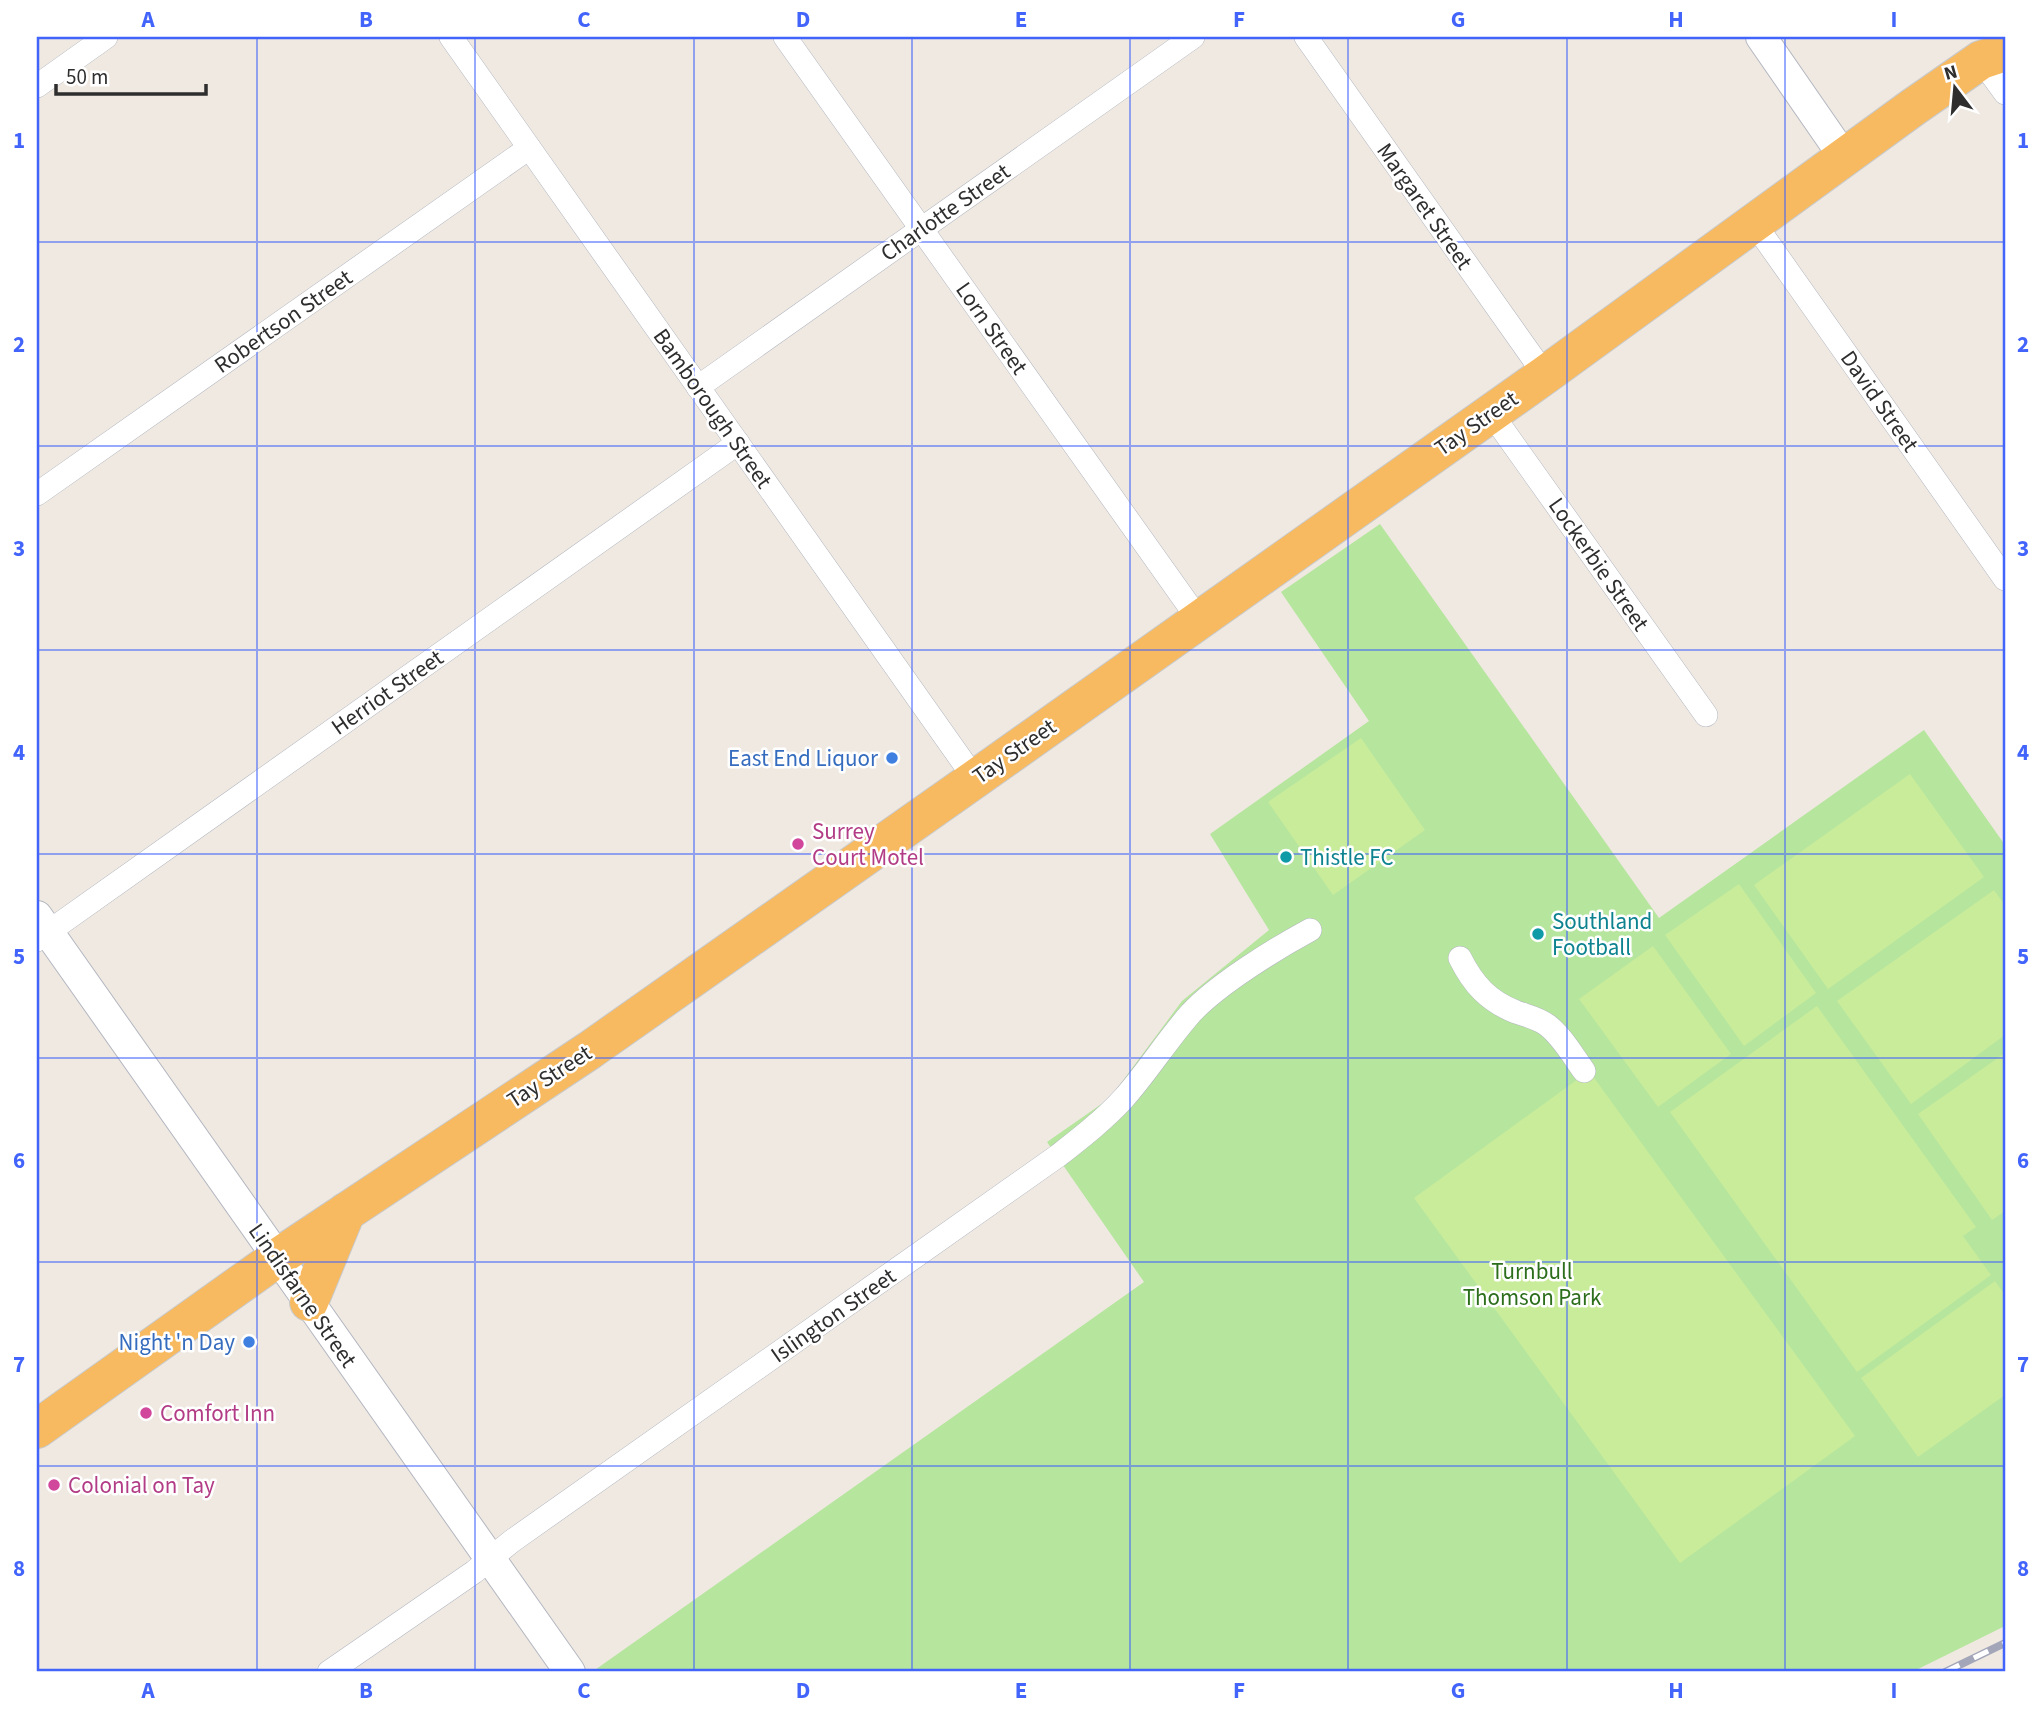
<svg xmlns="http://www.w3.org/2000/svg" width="2042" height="1709" viewBox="0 0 2042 1709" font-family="'Source Sans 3',sans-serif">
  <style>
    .green { fill: #b6e59e }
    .pitch { fill: #c9ec9a }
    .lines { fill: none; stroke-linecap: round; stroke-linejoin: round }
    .minor-casing { stroke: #b4b7c1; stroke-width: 24 }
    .tertiary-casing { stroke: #b4b7c1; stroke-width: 32 }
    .trunk-casing { stroke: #c9c9c9; stroke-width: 40 }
    .minor { stroke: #fff; stroke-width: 23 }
    .tertiary { stroke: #fff; stroke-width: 30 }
    .trunk { stroke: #f8ba60; stroke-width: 38 }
    .rail-casing { stroke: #a3a6b8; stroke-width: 8 }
    .rail { stroke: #fff; stroke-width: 5; stroke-dasharray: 16; stroke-linecap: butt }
    .grid { fill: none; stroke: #4264fb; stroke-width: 2; stroke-opacity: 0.55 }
    .shop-dot { fill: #3f7fe0; stroke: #fff; stroke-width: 2.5 }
    .hotel-dot { fill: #d1479c; stroke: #fff; stroke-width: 2.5 }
    .culture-dot { fill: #0f9aa8; stroke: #fff; stroke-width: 2.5 }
    .labels { text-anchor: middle; stroke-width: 5; stroke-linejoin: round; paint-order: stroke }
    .street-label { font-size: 23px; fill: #2e2e2e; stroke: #fff }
    .shop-label { font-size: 23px; fill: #366cbe; stroke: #fff; text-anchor: end }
    .hotel-label { font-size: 23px; fill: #b23c85; stroke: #fff; text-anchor: start }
    .culture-label { font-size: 23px; fill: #0d838f; stroke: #fff; text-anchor: start }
    .park-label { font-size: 23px; fill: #2c6e1b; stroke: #fff }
    .neatline { fill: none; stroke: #4264fb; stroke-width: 2.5 }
    .grid-label { font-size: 23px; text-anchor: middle; font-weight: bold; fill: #4264fb }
  </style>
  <rect width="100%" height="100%" fill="#efe9e1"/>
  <polygon class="green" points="1380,524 1659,918 1924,730 2005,845 2005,1626 1912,1672 592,1672 1144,1282 1047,1142 1110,1098 1182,1001 1269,930 1210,834 1369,721 1281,592"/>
  <g class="pitch">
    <polygon points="1361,738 1425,830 1333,895 1268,802"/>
    <polygon points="1910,774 1984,877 1828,989 1754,885"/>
    <polygon points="1739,884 1816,993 1744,1046 1665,935"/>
    <polygon points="1994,890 2005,905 2005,1035 1911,1104 1837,1001"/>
    <polygon points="1653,946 1731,1054 1658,1107 1579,999"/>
    <polygon points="1817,1006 1976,1227 1963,1236 1991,1275 1857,1372 1670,1112"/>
    <polygon points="2005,1053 2005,1211 1992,1220 1918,1114"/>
    <polygon points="1589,1071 1855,1436 1680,1563 1414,1198"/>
    <polygon points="1995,1281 2005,1295 2005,1395 1918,1457 1861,1378"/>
  </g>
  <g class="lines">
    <g class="minor-casing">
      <g id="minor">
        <polyline points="451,37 975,779"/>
        <polyline points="785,37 1199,620"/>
        <polyline points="1306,37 1545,375"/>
        <polyline points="1981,60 2005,93"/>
        <polyline points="37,86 106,37"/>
        <polyline points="1754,223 2005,579"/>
        <polyline points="698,387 1193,37"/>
        <polyline points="1491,413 1706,715"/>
        <polyline points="37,494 529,148"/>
        <polyline points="37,940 738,443"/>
        <path d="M1460,958c13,26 28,43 56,54 11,4 22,6 31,13 15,11 26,31 37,46"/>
        <path d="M329,1672l145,-100 38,-31 547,-386c23,-18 46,-36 65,-57 24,-27 43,-58 67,-85 27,-29 84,-64 119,-83"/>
      </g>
    </g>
    <g class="tertiary-casing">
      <g id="tertiary">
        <polyline points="1761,37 1844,157"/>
        <polyline points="37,916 570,1672"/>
      </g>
    </g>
    <g class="trunk-casing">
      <g id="trunk">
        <polyline points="309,1302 346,1212"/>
        <polyline points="37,1429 277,1258 590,1050 975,779 1545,375 1912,108 1981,60 2005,52"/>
      </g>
    </g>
    <use href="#minor" class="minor"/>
    <use href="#tertiary" class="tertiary"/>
    <use href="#trunk" class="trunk"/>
    <g class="rail-casing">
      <polyline id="rail" points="1945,1672 2005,1643"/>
    </g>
    <use href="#rail" class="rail"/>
  </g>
  <path class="grid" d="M257,37v1635M475,37v1635M694,37v1635M912,37v1635M1130,37v1635M1348,37v1635M1567,37v1635M1785,37v1635M37,242h1968M37,446h1968M37,650h1968M37,854h1968M37,1058h1968M37,1262h1968M37,1466h1968"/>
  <g class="shop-dot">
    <circle cx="892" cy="758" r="7"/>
    <circle cx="249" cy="1342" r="7"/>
  </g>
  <g class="hotel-dot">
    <circle cx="798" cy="844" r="7"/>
    <circle cx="146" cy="1413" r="7"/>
    <circle cx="54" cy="1485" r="7"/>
  </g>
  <g class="culture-dot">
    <circle cx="1286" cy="857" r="7"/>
    <circle cx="1538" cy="934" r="7"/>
  </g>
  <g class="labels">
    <g class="street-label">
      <text transform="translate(1425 206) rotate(55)" y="8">Margaret Street</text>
      <text transform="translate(945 212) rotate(-35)" y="8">Charlotte Street</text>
      <text transform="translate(283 321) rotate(-35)" y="8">Robertson Street</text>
      <text transform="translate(992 328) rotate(55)" y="8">Lorn Street</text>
      <text transform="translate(1880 401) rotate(55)" y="8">David Street</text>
      <text transform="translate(713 408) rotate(55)" y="8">Bamborough Street</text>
      <text transform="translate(1476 423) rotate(-35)" y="8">Tay Street</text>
      <text transform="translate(1599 564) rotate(55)" y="8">Lockerbie Street</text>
      <text transform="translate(387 692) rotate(-35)" y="8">Herriot Street</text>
      <text transform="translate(1014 751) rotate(-35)" y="8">Tay Street</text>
      <text transform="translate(549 1076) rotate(-33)" y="8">Tay Street</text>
      <text transform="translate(303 1295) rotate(55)" y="8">Lindisfarne Street</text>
      <text transform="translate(833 1315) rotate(-35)" y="8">Islington Street</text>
    </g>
    <g class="shop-label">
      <text x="878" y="766">East End Liquor</text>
      <text x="235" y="1350">Night 'n Day</text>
    </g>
    <g class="hotel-label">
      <text x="812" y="839">Surrey<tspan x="812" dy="26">Court Motel</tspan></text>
      <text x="160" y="1421">Comfort Inn</text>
      <text x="68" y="1493">Colonial on Tay</text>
    </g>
    <g class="culture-label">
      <text x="1300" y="865">Thistle FC</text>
      <text x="1552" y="929">Southland<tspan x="1552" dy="26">Football</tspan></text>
    </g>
    <g class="park-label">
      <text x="1532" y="1279">Turnbull<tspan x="1532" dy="26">Thomson Park</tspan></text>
    </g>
  </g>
  <rect width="2042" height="1709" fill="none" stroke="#ffffff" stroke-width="77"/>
  <g transform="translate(1955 88) rotate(344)" stroke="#ffffff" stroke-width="5" paint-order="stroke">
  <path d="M0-5L12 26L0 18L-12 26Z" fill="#2e2e2e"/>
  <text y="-10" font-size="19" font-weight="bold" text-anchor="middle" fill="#2e2e2e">N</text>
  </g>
  <path d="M56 84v10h150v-10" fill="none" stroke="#2e2e2e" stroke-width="3.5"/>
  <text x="66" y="84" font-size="21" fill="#2e2e2e" stroke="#ffffff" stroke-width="5" paint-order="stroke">50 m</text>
  <rect x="38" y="38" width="1966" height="1632" class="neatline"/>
  <g class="grid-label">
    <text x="148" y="27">A</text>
    <text x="366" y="27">B</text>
    <text x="584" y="27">C</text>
    <text x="803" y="27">D</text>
    <text x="1021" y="27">E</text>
    <text x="1239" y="27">F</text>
    <text x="1458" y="27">G</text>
    <text x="1676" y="27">H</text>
    <text x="1894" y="27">I</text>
    <text x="19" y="148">1</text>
    <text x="2023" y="148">1</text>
    <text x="19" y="352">2</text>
    <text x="2023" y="352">2</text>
    <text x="19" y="556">3</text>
    <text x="2023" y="556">3</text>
    <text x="19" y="760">4</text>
    <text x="2023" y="760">4</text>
    <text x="19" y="964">5</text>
    <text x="2023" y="964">5</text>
    <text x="19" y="1168">6</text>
    <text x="2023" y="1168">6</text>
    <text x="19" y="1372">7</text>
    <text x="2023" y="1372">7</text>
    <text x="19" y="1576">8</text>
    <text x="2023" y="1576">8</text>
    <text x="148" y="1698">A</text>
    <text x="366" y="1698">B</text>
    <text x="584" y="1698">C</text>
    <text x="803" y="1698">D</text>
    <text x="1021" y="1698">E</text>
    <text x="1239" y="1698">F</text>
    <text x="1458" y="1698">G</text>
    <text x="1676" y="1698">H</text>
    <text x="1894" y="1698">I</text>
  </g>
</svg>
